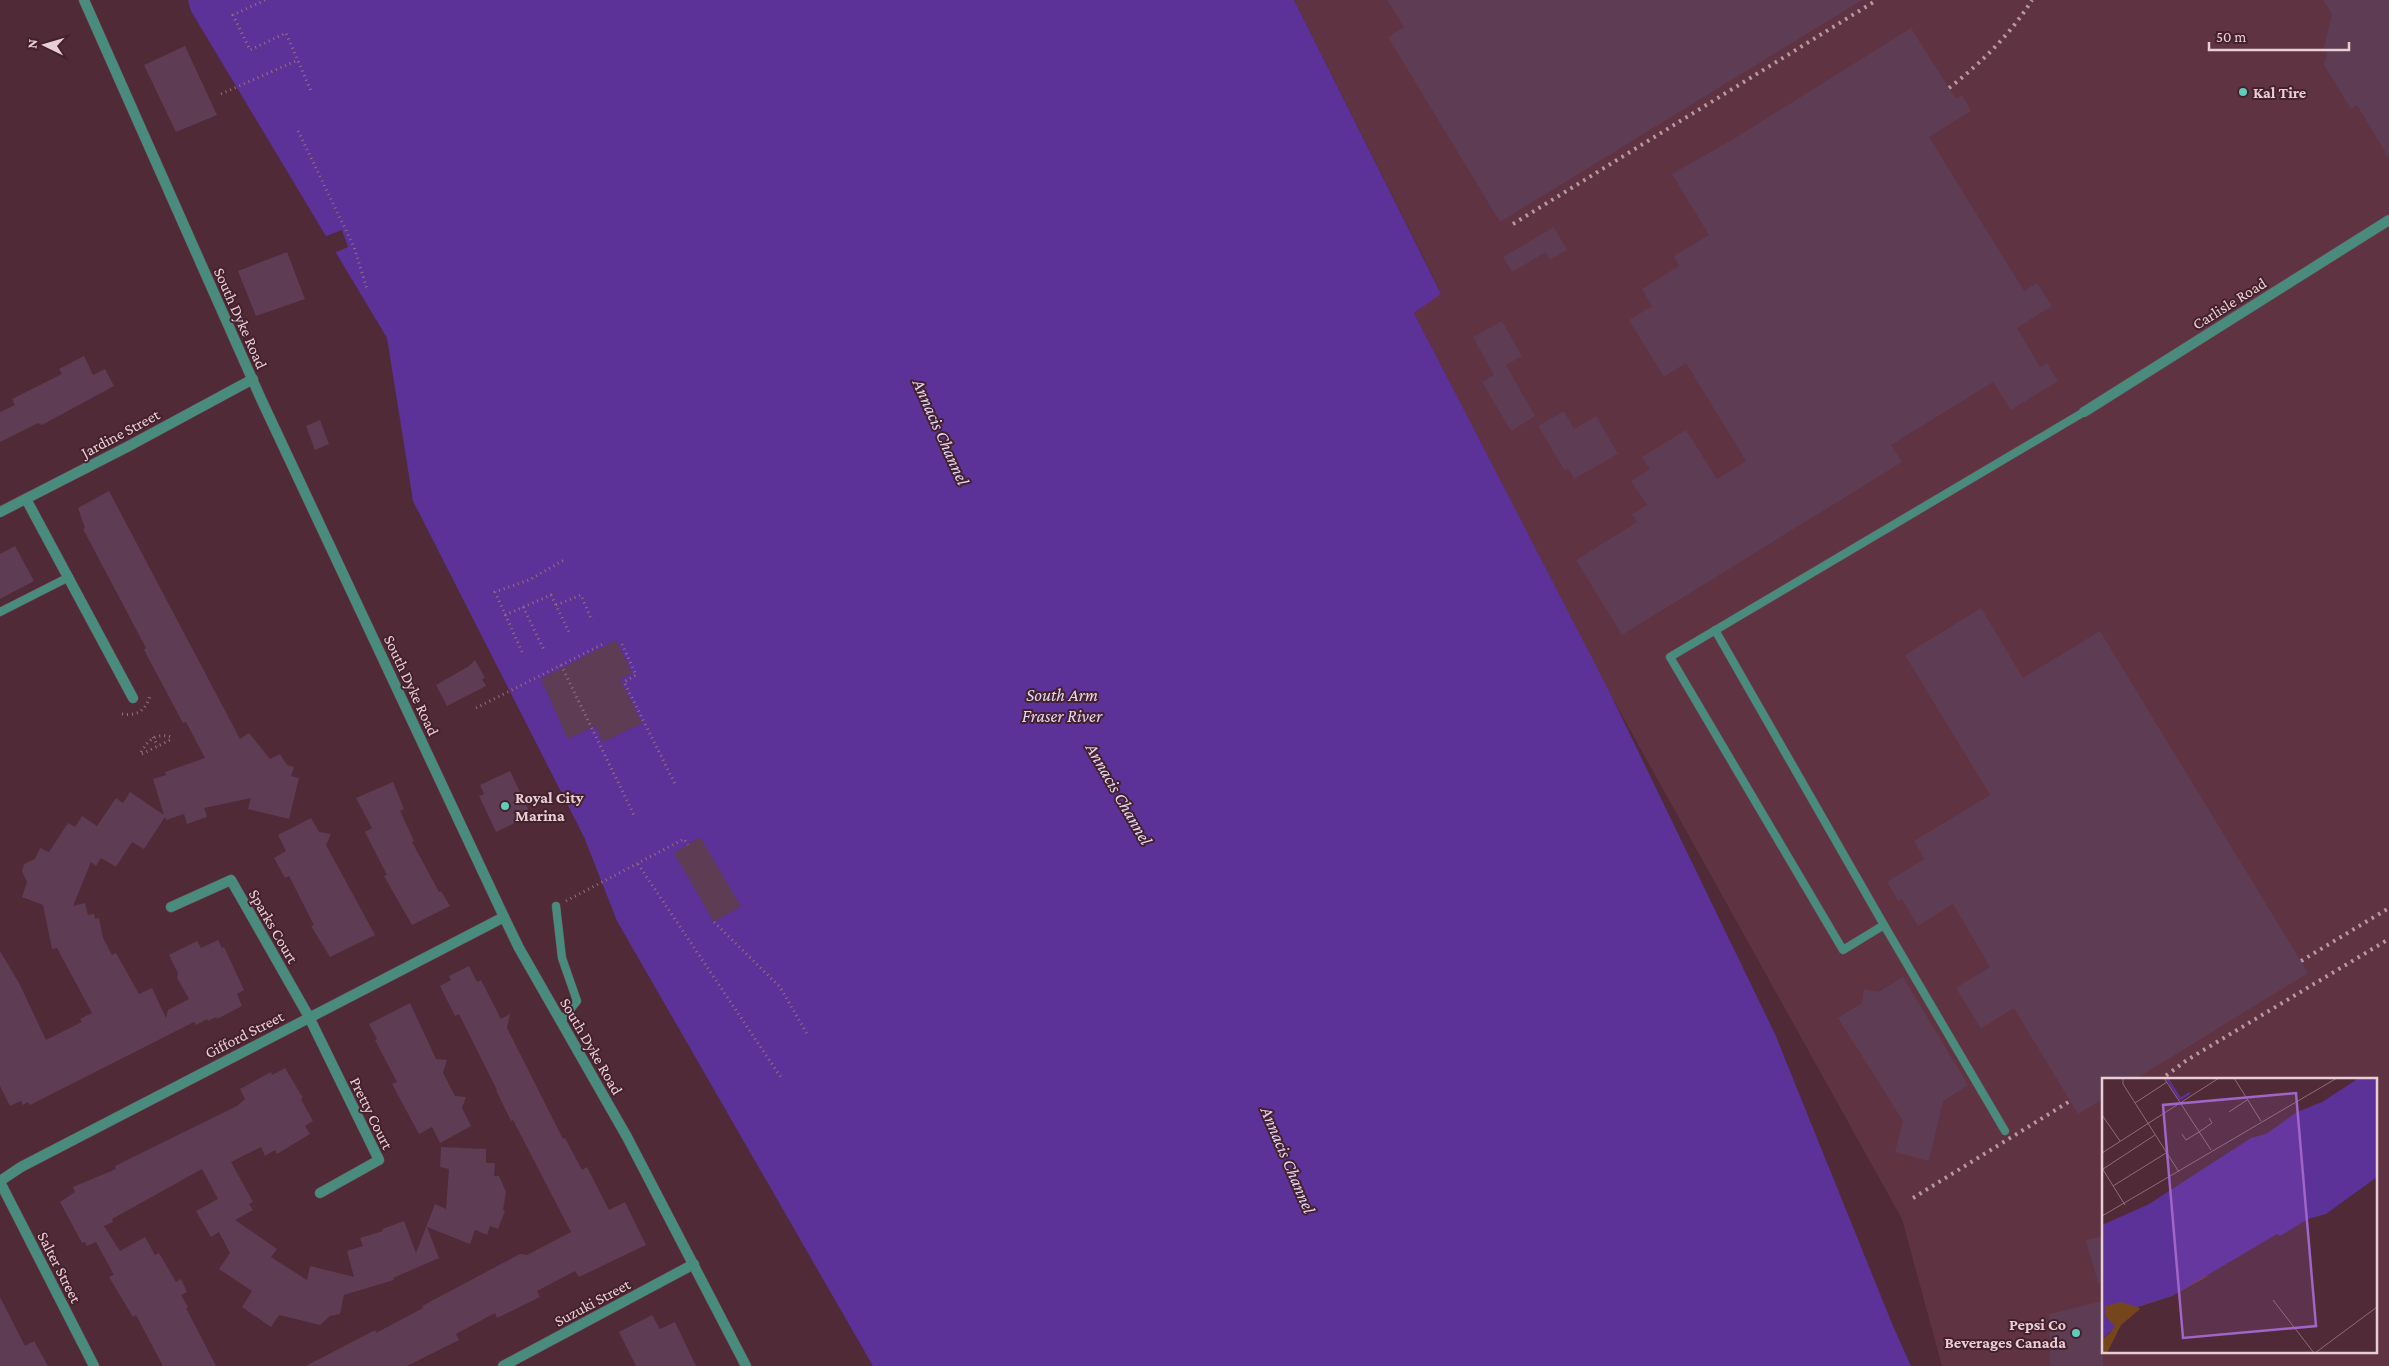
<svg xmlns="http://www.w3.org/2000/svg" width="2389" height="1366" viewBox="0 0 2389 1366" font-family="'Crimson Pro',serif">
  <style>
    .built { fill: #603343; fill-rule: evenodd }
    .water { fill: #5c3198 }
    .pier { fill: #502a37 }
    .building { fill: #5e3c53 }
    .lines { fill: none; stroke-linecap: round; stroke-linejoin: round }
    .service-casing { stroke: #6b4854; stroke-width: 9 }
    .minor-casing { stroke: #6b4854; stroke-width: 11 }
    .path { stroke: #92717c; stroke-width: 3; stroke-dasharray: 1 4; stroke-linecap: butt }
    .service { stroke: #498c7e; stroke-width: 8 }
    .minor { stroke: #498c7e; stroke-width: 10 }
    .rail { stroke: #b598a1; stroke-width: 4; stroke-dasharray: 2.5 5; stroke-linecap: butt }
    .poi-dot { fill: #5eceb8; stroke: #45202d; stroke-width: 2 }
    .labels { text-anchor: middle; stroke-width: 4; stroke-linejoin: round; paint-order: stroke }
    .poi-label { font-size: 16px; font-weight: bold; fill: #e8cfd6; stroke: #45202d; text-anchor: start }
    .street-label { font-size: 16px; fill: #e8cfd6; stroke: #45202d }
    .water-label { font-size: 18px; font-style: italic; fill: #e0d8f3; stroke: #45202d }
    .inset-river { fill: none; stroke: #5c3198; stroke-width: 2.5 }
    .inset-road { fill: none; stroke: #8d6c77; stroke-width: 1 }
    .view { fill: #a165c7; fill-opacity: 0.15; stroke: #a165c7; stroke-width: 2.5 }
    .inset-edge { fill: none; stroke: #e8cfd6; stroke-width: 2.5 }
  </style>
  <rect width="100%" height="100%" fill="#502a37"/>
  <path class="built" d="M1294,0h1095v1366h-447l-40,-147 -298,-536 -190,-370 27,-20zM2103,1080h272v272h-272z"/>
  <polygon class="water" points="188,0 1294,0 1441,294 1414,313 1608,689 1775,1034 1893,1326 1911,1366 873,1366 617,921 584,837 413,501 387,338 191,11"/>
  <polygon class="pier" points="342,230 348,247 334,253 324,237"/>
  <g class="building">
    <polygon points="1387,0 1862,0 1500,222 1388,37 1404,27"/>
    <polygon points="2323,0 2389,0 2389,158 2357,105 2351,109 2324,65 2328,49 2324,48 2332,14"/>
    <polygon points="1911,28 1956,99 1962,95 1971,111 1929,137 2024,291 2037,283 2052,306 2017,328 2040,367 2047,363 2058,381 2011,410 1993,382 1891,445 1902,462 1622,635 1576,560 1637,522 1632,514 1647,505 1631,481 1650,469 1642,457 1686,430 1717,479 1746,461 1686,363 1664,377 1629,320 1652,306 1642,289 1679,266 1674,256 1709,235 1672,174 1735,138"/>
    <polygon points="185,46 217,115 176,132 144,65"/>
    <polygon points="1554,227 1567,250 1550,260 1546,252 1512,272 1503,257"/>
    <polygon points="287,252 305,299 256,316 238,271"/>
    <polygon points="1502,321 1522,356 1506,365 1535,416 1511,431 1482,382 1494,375 1473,337"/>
    <polygon points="84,356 93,375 105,369 114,386 42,425 38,423 0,442 0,412 15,405 12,399 62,374 59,369"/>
    <polygon points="1564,411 1574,429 1596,416 1618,454 1574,479 1568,468 1565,471 1538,426"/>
    <polygon points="320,420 329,444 315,450 306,426"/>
    <polygon points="109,491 240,739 249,733 270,759 280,754 287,765 294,767 291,776 299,778 289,819 248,809 251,798 204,808 207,817 187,824 184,814 166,820 165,817 144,849 132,842 116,867 101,858 96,866 91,862 73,906 85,903 88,915 94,914 95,919 99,918 103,938 112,955 116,953 139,994 152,988 166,1018 168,1010 189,999 177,978 178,973 169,955 197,941 201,948 218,940 222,948 224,947 244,990 237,994 242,1006 217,1019 216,1017 208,1021 207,1019 196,1025 194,1022 30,1105 28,1102 23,1105 21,1101 10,1106 0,1086 0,951 19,983 46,1040 82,1022 80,1019 92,1013 57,948 52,949 43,905 22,897 27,882 22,871 24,864 35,859 40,848 49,852 68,823 75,827 82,816 97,826 116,798 123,803 130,792 164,815 153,779 166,775 165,772 205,758 186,722 183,723 144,650 146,648 83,529 85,528 78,508"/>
    <polygon points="15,546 34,581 0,599 0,554"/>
    <polygon points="1981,608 2023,678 2100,631 2308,973 2134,1080 2103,1080 2103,1099 2078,1114 2014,1008 1981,1029 1956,988 1990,967 1953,904 1918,926 1902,899 1898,901 1887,882 1924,859 1914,841 1990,795 1905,655"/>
    <polygon points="616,640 632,673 620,679 642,723 603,742 595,726 568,739 541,679"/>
    <polygon points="475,660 485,678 482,679 486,686 447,706 436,685 469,666"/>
    <polygon points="510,771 531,815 496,832 479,796 484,794 480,785"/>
    <polygon points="393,782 404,809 400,811 414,841 412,842 439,892 441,891 450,906 412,925 384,876 387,875 365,832 372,828 356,798"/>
    <polygon points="311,818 319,832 331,834 326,845 375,935 330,957 311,926 314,925 289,876 285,878 274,858 286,851 278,835"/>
    <polygon points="700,837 741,906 714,922 674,853"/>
    <polygon points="469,966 477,982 481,980 501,1019 510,1014 507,1028 563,1139 565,1138 582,1170 587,1167 609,1210 625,1202 646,1245 579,1277 575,1271 537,1291 540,1297 497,1318 495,1313 456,1334 459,1340 407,1366 306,1366 375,1330 376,1333 423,1308 422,1306 520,1254 527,1255 571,1232 513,1120 511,1121 496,1090 497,1090 459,1014 455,1016 440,986 451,980 449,976"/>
    <polygon points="1903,977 1968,1085 1943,1101 1929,1161 1895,1152 1903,1121 1838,1018 1862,1003 1864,989 1878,992"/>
    <polygon points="410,1003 436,1059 447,1060 443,1073 455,1096 466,1097 462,1108 471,1126 440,1143 432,1127 419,1134 392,1084 397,1082 375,1040 377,1039 369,1024"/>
    <polygon points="285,1068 303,1098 301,1099 313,1121 305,1126 310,1134 277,1154 275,1150 265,1156 261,1147 231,1162 253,1202 249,1204 253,1210 235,1220 277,1249 271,1257 307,1280 310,1266 354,1277 347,1251 363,1246 360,1238 383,1231 382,1229 404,1221 416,1253 435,1204 446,1209 449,1169 440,1167 441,1147 486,1149 486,1163 495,1163 494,1176 499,1176 506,1192 503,1210 505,1211 498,1229 490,1226 487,1235 475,1230 470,1244 427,1227 439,1258 393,1278 394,1280 344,1295 340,1314 330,1316 320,1325 279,1315 271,1327 242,1307 252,1291 219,1269 230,1253 219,1232 211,1237 196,1211 218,1199 202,1169 112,1219 113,1222 104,1226 120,1251 145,1237 155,1255 159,1253 176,1282 181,1279 187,1292 181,1295 188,1307 186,1308 216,1366 163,1366 136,1315 133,1317 109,1277 114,1275 96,1242 87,1246 85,1242 82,1243 60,1202 75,1192 73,1187 116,1169 115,1166 127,1160 237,1106 245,1099 240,1089 271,1072 272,1075"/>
    <polygon points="2103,1236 2103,1283 2098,1283 2086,1240"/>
    <polygon points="0,1297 25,1346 34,1341 48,1366 0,1366"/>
    <polygon points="2103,1301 2103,1366 2050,1366 2049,1314"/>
    <polygon points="652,1315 660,1329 675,1322 696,1366 636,1366 619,1332"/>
  </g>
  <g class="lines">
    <g class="service-casing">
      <g id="service">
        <polyline points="0,612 69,577"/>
        <polyline points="1715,630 1884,925 2005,1131"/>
        <polyline points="556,906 562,958 577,1001 561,1021"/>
        <polyline points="1884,925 1843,950 1670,657 2084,412"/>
      </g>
    </g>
    <g class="minor-casing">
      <g id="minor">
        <polyline points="84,0 261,399 504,917 519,948 627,1137 746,1366"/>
        <polyline points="2084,412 2389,220"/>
        <polyline points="26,499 133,698"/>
        <polyline points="0,512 127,447 253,379"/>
        <polyline points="171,907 231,880 309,1017 379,1160 320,1193"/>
        <polyline points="0,1181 21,1167 504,917"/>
        <polyline points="0,1182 94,1366"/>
        <polyline points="503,1366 694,1264"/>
      </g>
    </g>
    <g class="path">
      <polyline points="265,0 233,15 250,50 286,33 311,91"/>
      <polyline points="221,94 298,60"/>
      <polyline points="298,131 354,247 367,289"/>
      <polyline points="556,605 581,595 592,621"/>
      <polyline points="523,607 544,650"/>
      <polyline points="505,615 551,595 570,634"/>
      <polyline points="622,644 636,675 624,682 676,786"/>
      <polyline points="522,652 495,592 529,580 564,560"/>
      <polyline points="561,665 634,815"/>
      <polyline points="476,708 603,644"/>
      <path d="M122,714c16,2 23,-3 28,-18"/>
      <polyline points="153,737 158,746"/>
      <path d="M141,752c8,-13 15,-19 31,-15"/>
      <polyline points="142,754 172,739"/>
      <polyline points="638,864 782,1079"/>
      <polyline points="566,901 684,839 688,845"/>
      <polyline points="714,922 780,987 807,1034"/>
    </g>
    <use href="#service" class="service"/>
    <use href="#minor" class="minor"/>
    <g class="rail">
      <path d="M1949,88c32,-25 61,-53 83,-88"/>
      <polyline points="1513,224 1877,0"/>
      <polyline points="2301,961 2389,908"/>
      <polyline points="2160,1080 2187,1060 2389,939"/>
      <polyline points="1913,1198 2070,1101"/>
    </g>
  </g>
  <g class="poi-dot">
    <circle cx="2243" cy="92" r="5"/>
    <circle cx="505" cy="806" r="5"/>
    <circle cx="2076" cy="1333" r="5"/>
  </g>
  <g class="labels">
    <g class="poi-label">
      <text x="2253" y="98">Kal Tire</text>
      <text x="515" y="803">Royal City<tspan x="515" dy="18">Marina</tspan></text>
      <text x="2066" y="1330" text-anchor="end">Pepsi Co<tspan x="2066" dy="18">Beverages Canada</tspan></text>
    </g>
    <g class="street-label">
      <text transform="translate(2229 303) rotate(-32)" y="6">Carlisle Road</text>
      <text transform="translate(241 318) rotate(66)" y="6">South Dyke Road</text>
      <text transform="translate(120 433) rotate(-28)" y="6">Jardine Street</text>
      <text transform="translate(412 685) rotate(65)" y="6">South Dyke Road</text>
      <text transform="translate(274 926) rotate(60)" y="6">Sparks Court</text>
      <text transform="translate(244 1034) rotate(-27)" y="6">Gifford Street</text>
      <text transform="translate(592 1046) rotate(60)" y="6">South Dyke Road</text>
      <text transform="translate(372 1113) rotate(64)" y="6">Pretty Court</text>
      <text transform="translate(60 1267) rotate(63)" y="6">Salter Street</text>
      <text transform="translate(592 1302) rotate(-28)" y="6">Suzuki Street</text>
    </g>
    <g class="water-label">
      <text transform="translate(941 432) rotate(66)" y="6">Annacis Channel</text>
      <text x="1062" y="701">South Arm<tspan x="1062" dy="21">Fraser River</tspan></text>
      <text transform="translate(1119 794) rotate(60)" y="6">Annacis Channel</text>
      <text transform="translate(1288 1160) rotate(67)" y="6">Annacis Channel</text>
    </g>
  </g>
  <g transform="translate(2102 1078)">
    <rect width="275" height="275" fill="#502a37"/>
    <path d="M108,197l-38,21 -34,11 2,2 -19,16 -14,28h-5v-13l9,-8 -9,-27z" fill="#75451b"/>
    <path d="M257,0h18v99l-51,37 -18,5 -28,17 -3,-2 -105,62 -35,11 -16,-5 -16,4v9l10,12 -13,13v-115l47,-21 102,-66 15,-4 31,-22 25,-10z" fill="#5c3198"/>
    <path class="inset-river" d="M65,0l13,21 10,-6"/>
    <path class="inset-road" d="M21,0v6l56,88M62,0l47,72M132,0l27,43M33,25l32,-21M127,34l18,-12M0,37l18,26M80,56l4,6 13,-8 13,-9 -3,-5M0,75l117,-75M0,90l23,37M1,91l52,-34M11,108l53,-33M0,138l235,-138M171,222l41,53M213,275l62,-46"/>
    <path class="view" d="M194,15l20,233 -133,12 -20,-233z"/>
    <rect width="275" height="275" class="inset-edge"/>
  </g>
  <g transform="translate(45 45) rotate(275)" stroke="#45202d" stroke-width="4" paint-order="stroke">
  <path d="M0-4L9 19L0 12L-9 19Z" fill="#e8cfd6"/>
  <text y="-8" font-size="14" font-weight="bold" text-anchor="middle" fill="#e8cfd6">N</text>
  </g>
  <path d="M2209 42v8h140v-8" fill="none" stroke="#e8cfd6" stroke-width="2.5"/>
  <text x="2216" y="42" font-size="15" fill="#e8cfd6" stroke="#45202d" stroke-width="4" paint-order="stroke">50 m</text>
</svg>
